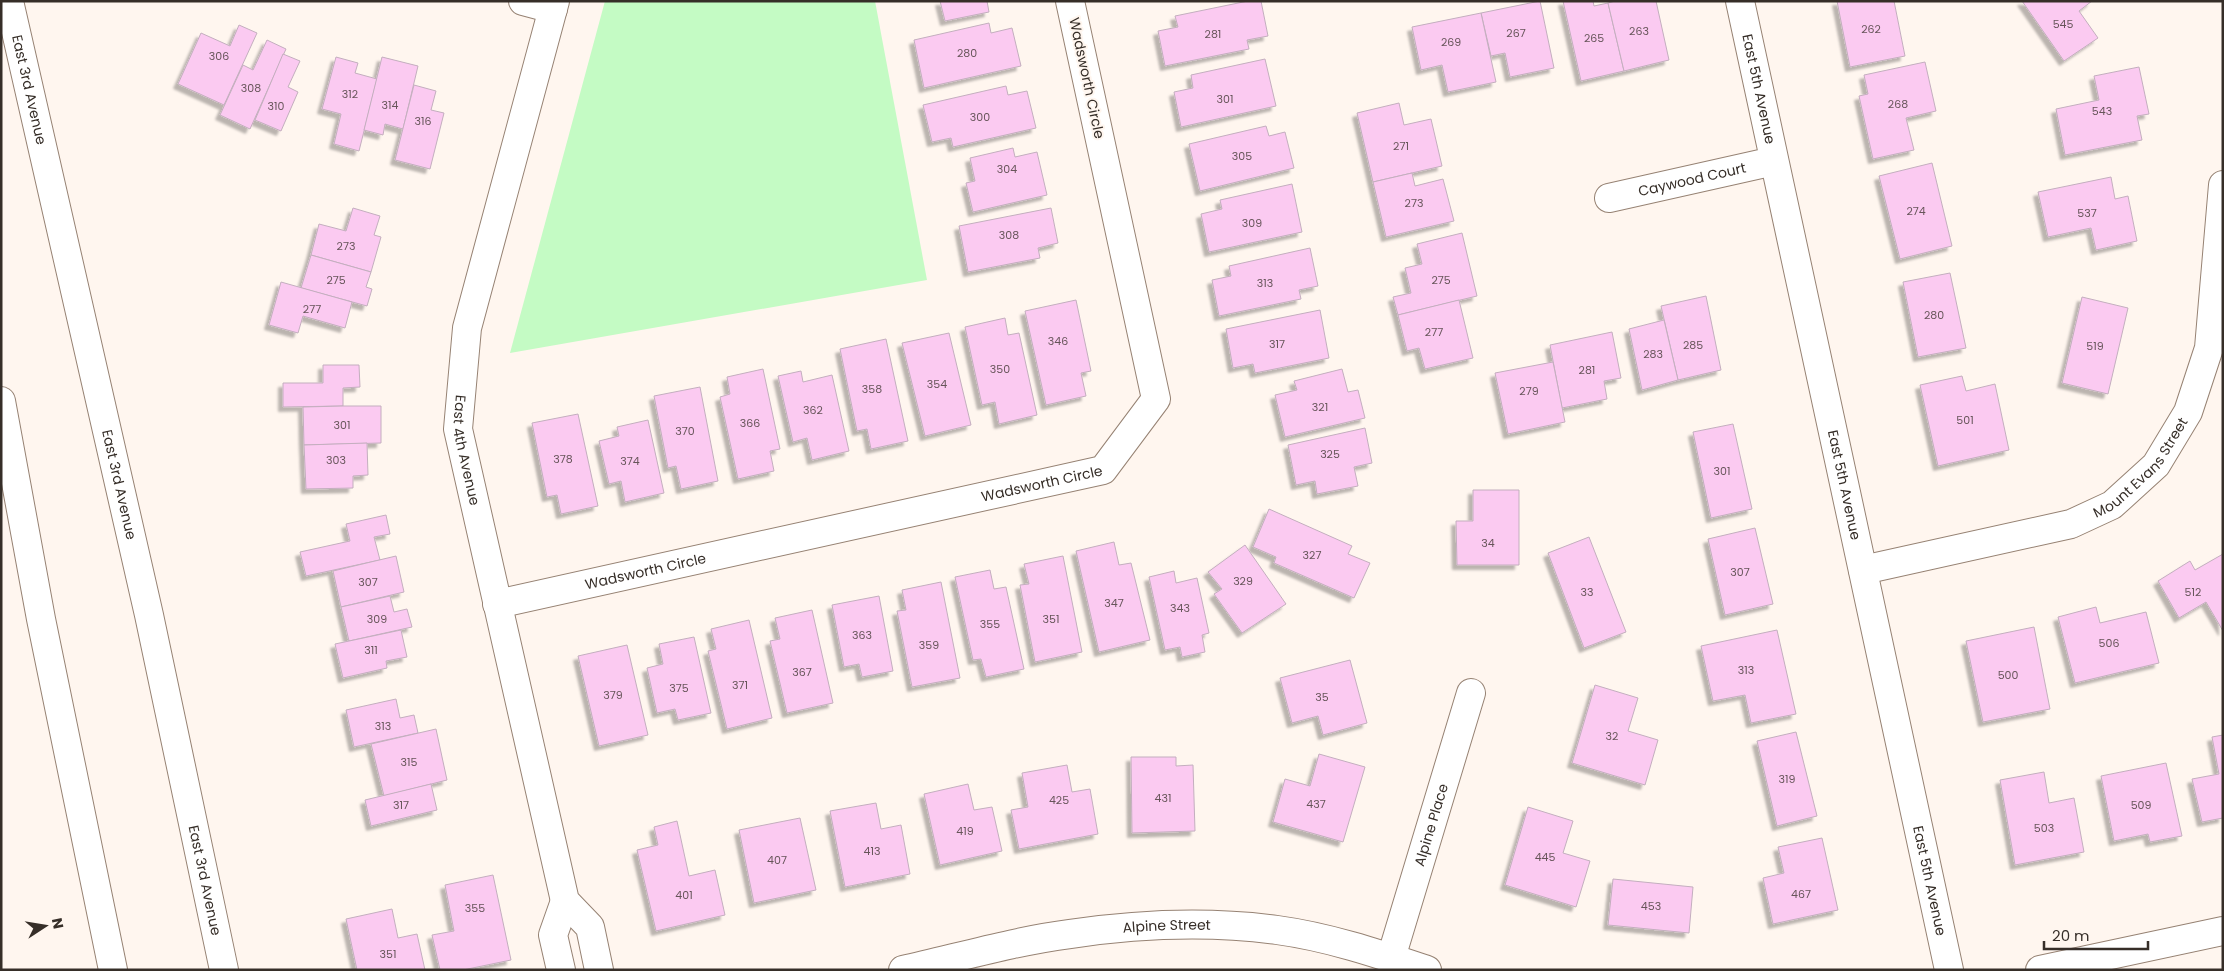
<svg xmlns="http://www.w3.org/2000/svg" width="2224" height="971" viewBox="0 0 2224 971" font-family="Poppins,sans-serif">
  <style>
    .green { fill: #c4fbc4 }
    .building { fill: #fbcaf1; stroke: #c3aebe; filter: url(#shadow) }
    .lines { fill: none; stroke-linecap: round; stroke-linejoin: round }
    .minor-casing { stroke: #968273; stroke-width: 30 }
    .tertiary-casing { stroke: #968273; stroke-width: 30 }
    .secondary-casing { stroke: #968273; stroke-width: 30 }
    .minor { stroke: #fff; stroke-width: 28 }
    .tertiary { stroke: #fff; stroke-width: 28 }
    .secondary { stroke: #fff; stroke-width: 28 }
    .labels { text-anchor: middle; stroke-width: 4; stroke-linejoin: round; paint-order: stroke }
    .number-label { font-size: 11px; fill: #67555a }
    .street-label { font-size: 14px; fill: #362e28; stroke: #fff6ef }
  </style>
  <defs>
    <filter id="shadow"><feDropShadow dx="-4.5" dy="4.5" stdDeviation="1" flood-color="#0004"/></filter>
  </defs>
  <rect width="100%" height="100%" fill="#fff6ef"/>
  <polygon class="green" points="605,1 875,1 927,280 510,353"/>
  <g class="building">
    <polygon points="940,1 987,1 989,12 945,21"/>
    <polygon points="1248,1 1261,1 1268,36 1247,40 1249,49 1165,66 1158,31 1178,27 1175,16"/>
    <polygon points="1540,1 1554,68 1510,77 1505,53 1491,56 1481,13"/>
    <polygon points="1563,1 1593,1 1594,6 1608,3 1624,71 1581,81"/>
    <polygon points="1615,1 1656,1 1669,60 1624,71 1608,3"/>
    <polygon points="1837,1 1894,1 1905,56 1850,67"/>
    <polygon points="2022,1 2092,1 2079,11 2098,38 2064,61"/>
    <polygon points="1481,13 1496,82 1448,92 1442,65 1421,70 1412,27"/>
    <polygon points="989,23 991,33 1012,28 1021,66 924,88 914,40"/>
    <polygon points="239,25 257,33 224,105 178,84 201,33 230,46"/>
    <polygon points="267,40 286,49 250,129 220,115 243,65 253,70"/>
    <polygon points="283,54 300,61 288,87 298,92 281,131 255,120"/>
    <polygon points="336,57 358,63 355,73 377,79 359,151 334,144 341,114 322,109"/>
    <polygon points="382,57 418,66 403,129 385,124 383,135 364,130"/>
    <polygon points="1265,59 1276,106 1181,127 1174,92 1193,88 1191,75"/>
    <polygon points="1925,62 1936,111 1906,118 1914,150 1873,159 1859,96 1868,94 1864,75"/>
    <polygon points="2139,67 2149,114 2137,116 2142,140 2065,155 2056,109 2099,100 2094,76"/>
    <polygon points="414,85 436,91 431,110 444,113 430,169 395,160"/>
    <polygon points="1006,86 1008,95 1027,91 1036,128 953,147 951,138 932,142 923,105"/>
    <polygon points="1399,103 1404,125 1431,119 1442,166 1373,182 1357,113"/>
    <polygon points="1266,126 1269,136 1285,132 1294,168 1200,191 1189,144"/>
    <polygon points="1013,148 1015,157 1037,152 1047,195 973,212 966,183 975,181 970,158"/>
    <polygon points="1932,163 1952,246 1900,259 1879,176"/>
    <polygon points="1412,173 1415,186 1443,179 1454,221 1386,237 1373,182"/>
    <polygon points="2111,177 2115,199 2128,196 2137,241 2096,250 2091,228 2048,237 2038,192"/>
    <polygon points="1292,184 1302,232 1209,252 1201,214 1222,209 1220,200"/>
    <polygon points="353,208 380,216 374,235 381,237 371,272 311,255 319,224 346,231"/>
    <polygon points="1051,208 1058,243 1038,248 1040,258 968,272 959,226"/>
    <polygon points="1462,233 1477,296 1398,315 1393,297 1411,293 1405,268 1422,264 1417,244"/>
    <polygon points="1310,248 1318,286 1299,290 1301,299 1219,316 1212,280 1231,276 1229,266"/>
    <polygon points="311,255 371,272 366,287 372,289 367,306 301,288"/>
    <polygon points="1950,273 1966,348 1918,357 1903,282"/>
    <polygon points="281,282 352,302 345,328 303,316 298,333 269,325"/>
    <polygon points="1706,296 1721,370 1678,380 1661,306"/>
    <polygon points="2082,297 2128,308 2108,394 2062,383"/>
    <polygon points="1076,300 1091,371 1081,373 1086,396 1046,405 1025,311"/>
    <polygon points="1459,300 1473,358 1425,369 1419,348 1407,351 1398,315"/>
    <polygon points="1320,310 1329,358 1255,373 1253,364 1233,368 1226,329"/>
    <polygon points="1005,318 1008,335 1019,333 1037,415 999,424 995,402 982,405 965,327"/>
    <polygon points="1664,320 1678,380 1642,390 1629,329"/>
    <polygon points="1612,332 1621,378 1604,381 1607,399 1562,408 1550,345"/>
    <polygon points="949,333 971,425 925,436 902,343"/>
    <polygon points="886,339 908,441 871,449 867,429 857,431 840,349"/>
    <polygon points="1553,362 1565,422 1508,434 1495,373"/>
    <polygon points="323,365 359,365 360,387 343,388 343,406 283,407 283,383 323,383"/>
    <polygon points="763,369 780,449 770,451 774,471 738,479 720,397 730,394 727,377"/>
    <polygon points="1342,369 1348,392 1358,390 1365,418 1285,437 1275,395 1297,390 1294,381"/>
    <polygon points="801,371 803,382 832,375 849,451 812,460 807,438 793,442 778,376"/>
    <polygon points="1962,376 1966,391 1995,384 2009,450 1938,466 1920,385"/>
    <polygon points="700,387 718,481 681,489 676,466 668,468 654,396"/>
    <polygon points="343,406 381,406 381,443 304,445 303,407"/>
    <polygon points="578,414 598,506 561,514 557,495 547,497 532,423"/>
    <polygon points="648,420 664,493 625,502 621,481 609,484 599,441 619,436 617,427"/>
    <polygon points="1733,424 1752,509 1711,518 1693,432"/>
    <polygon points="1365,428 1372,463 1354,467 1358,486 1317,494 1315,481 1296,485 1288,445"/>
    <polygon points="367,443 368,475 353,476 353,488 306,489 304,445"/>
    <polygon points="1473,490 1519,490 1519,565 1457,565 1456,521 1473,521"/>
    <polygon points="1269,509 1352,546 1348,554 1370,563 1354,598 1274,563 1276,557 1253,547"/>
    <polygon points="386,515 390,534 374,537 380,560 306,576 300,552 350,541 346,524"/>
    <polygon points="1755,528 1773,604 1725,615 1708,539"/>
    <polygon points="1589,537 1626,632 1584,648 1548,553"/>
    <polygon points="1114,542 1119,565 1131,563 1150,640 1099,652 1076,551"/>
    <polygon points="1245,545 1286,604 1242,633 1214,594 1222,589 1208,572"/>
    <polygon points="2223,554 2223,631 2206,602 2179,618 2158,581 2190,561 2195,570"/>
    <polygon points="396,556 404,592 341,607 333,571"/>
    <polygon points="1063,556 1082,652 1035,662 1020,585 1029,584 1024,564"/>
    <polygon points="990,570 994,589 1006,587 1024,669 986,677 981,659 973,660 955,577"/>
    <polygon points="1174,571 1176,583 1197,578 1209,633 1202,635 1205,652 1182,657 1180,647 1165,650 1149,577"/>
    <polygon points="941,582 960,678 912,687 897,611 906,610 902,590"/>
    <polygon points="390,596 394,612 407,609 412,627 349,641 341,607"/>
    <polygon points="879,596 893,671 862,677 859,664 844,667 832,605"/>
    <polygon points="2096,607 2100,623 2146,612 2159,663 2075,683 2058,617"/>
    <polygon points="812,610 833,703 787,713 770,641 780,639 775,618"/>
    <polygon points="749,620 772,718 727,729 708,651 716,649 711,629"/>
    <polygon points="2034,627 2050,709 1983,722 1966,641"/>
    <polygon points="401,630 407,657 386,661 387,668 343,678 335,644"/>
    <polygon points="1777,630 1796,714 1751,723 1745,695 1713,701 1701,646"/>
    <polygon points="694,637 711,713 678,720 675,709 657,713 647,668 663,664 659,644"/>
    <polygon points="627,645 648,735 599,746 578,656"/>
    <polygon points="1350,660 1367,723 1323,735 1318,716 1292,723 1280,678"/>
    <polygon points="1595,685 1638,698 1628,731 1658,740 1645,785 1572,763"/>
    <polygon points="396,699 400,718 414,715 418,733 354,747 346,710"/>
    <polygon points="436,729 447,780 384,796 371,744"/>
    <polygon points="1796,732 1817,816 1777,826 1757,741"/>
    <polygon points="2223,735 2223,818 2202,822 2192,779 2219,774 2212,737"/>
    <polygon points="1319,754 1365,767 1343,842 1273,822 1285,779 1310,786"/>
    <polygon points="1131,757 1176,757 1176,766 1193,765 1195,831 1132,833"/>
    <polygon points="2166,763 2182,836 2150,842 2148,834 2114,841 2101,776"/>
    <polygon points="1067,765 1072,792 1090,789 1098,834 1019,849 1011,810 1028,807 1022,773"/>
    <polygon points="2044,772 2049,803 2074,798 2084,852 2015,865 2000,780"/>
    <polygon points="431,784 437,810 371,826 365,800"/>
    <polygon points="968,784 974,810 992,807 1002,851 940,865 924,794"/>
    <polygon points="876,803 881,829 901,825 910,874 845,887 830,811"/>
    <polygon points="1528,807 1573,821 1563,853 1590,861 1576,907 1505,885"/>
    <polygon points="800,818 816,890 754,903 739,830"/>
    <polygon points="677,821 689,876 715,870 725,915 656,931 637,850 658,845 654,827"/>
    <polygon points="1822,838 1838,910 1773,924 1763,878 1784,873 1778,847"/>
    <polygon points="493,875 511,960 463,970 440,970 432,935 454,931 445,885"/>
    <polygon points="1613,879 1693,887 1689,933 1608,925"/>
    <polygon points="392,909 398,938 417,934 425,970 357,970 346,919"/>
  </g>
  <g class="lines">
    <g class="minor-casing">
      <g id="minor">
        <polyline points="523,1 553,9"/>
        <path id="s1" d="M555,1l-88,327 -9,101 107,472 25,26 9,43"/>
        <path id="s2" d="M1609,198l165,-37"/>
        <path id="s3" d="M1863,570l208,-46 41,-19 44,-40 32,-53 21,-64 14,-163"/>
        <path id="s4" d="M497,604l606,-134 53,-71 -86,-398"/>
        <path id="s5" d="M1391,958l80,-265"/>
        <polyline points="561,970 553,935 565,901"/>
      </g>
    </g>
    <g class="tertiary-casing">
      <g id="tertiary">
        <path id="s6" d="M1740,1l209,969"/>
        <path id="s7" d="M903,970c54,-12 112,-29 167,-36 68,-10 139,-13 207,-4 52,7 102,24 150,40"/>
        <polyline points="2040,970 2223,931"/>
      </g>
    </g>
    <g class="secondary-casing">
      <g id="secondary">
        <path id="s8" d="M9,1l140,614 75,355"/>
        <polyline points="1,401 41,619 113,970"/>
      </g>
    </g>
    <use href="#minor" class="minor"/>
    <use href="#tertiary" class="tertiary"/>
    <use href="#secondary" class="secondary"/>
  </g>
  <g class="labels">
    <g class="number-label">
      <text x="2063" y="28">545</text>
      <text x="1871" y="33">262</text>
      <text x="1639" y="35">263</text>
      <text x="1516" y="37">267</text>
      <text x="1213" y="38">281</text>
      <text x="1594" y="42">265</text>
      <text x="1451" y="46">269</text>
      <text x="967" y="57">280</text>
      <text x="219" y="60">306</text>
      <text x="251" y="92">308</text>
      <text x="350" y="98">312</text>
      <text x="1225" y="103">301</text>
      <text x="1898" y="108">268</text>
      <text x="390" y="109">314</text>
      <text x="276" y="110">310</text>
      <text x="2102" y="115">543</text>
      <text x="980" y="121">300</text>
      <text x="423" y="125">316</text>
      <text x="1401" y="150">271</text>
      <text x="1242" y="160">305</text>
      <text x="1007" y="173">304</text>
      <text x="1414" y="207">273</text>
      <text x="1916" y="215">274</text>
      <text x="2087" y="217">537</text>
      <text x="1252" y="227">309</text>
      <text x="1009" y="239">308</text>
      <text x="346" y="250">273</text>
      <text x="336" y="284">275</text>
      <text x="1441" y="284">275</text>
      <text x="1265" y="287">313</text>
      <text x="312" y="313">277</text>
      <text x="1934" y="319">280</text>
      <text x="1434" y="336">277</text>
      <text x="1058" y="345">346</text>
      <text x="1277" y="348">317</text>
      <text x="1693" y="349">285</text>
      <text x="2095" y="350">519</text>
      <text x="1653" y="358">283</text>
      <text x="1000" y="373">350</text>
      <text x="1587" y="374">281</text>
      <text x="937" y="388">354</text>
      <text x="872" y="393">358</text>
      <text x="1529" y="395">279</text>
      <text x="1320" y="411">321</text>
      <text x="813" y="414">362</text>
      <text x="1965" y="424">501</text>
      <text x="750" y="427">366</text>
      <text x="342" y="429">301</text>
      <text x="685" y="435">370</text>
      <text x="1330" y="458">325</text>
      <text x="563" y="463">378</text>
      <text x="336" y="464">303</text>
      <text x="630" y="465">374</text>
      <text x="1722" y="475">301</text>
      <text x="1488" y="547">34</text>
      <text x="1312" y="559">327</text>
      <text x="1740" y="576">307</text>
      <text x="1243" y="585">329</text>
      <text x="368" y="586">307</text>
      <text x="1587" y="596">33</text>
      <text x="2193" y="596">512</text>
      <text x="1114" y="607">347</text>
      <text x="1180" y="612">343</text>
      <text x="377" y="623">309</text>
      <text x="1051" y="623">351</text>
      <text x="990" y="628">355</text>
      <text x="862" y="639">363</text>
      <text x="2109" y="647">506</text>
      <text x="929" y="649">359</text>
      <text x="371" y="654">311</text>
      <text x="1746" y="674">313</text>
      <text x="802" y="676">367</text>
      <text x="2008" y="679">500</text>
      <text x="740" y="689">371</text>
      <text x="679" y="692">375</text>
      <text x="613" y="699">379</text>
      <text x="1322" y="701">35</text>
      <text x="383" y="730">313</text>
      <text x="1612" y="740">32</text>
      <text x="409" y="766">315</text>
      <text x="1787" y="783">319</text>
      <text x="1163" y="802">431</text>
      <text x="1059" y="804">425</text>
      <text x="1316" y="808">437</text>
      <text x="401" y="809">317</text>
      <text x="2141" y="809">509</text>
      <text x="2044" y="832">503</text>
      <text x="965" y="835">419</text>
      <text x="872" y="855">413</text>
      <text x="1545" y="861">445</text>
      <text x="777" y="864">407</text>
      <text x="1801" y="898">467</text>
      <text x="684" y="899">401</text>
      <text x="1651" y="910">453</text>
      <text x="475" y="912">355</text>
      <text x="388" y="958">351</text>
    </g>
    <g class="street-label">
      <text transform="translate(1087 78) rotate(78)" y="5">Wadsworth Circle</text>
      <text dy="5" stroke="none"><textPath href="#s8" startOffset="91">East 3rd Avenue</textPath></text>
      <text dy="5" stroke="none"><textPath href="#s6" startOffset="90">East 5th Avenue</textPath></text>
      <text dy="5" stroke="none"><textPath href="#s2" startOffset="85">Caywood Court</textPath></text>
      <text dy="5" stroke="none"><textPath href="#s1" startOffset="462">East 4th Avenue</textPath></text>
      <text dy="5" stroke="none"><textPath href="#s3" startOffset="305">Mount Evans Street</textPath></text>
      <text dy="5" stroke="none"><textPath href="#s4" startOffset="558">Wadsworth Circle</textPath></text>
      <text dy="5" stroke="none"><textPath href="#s8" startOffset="496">East 3rd Avenue</textPath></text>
      <text dy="5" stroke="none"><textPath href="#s6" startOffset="495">East 5th Avenue</textPath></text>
      <text dy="5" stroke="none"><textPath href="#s4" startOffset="152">Wadsworth Circle</textPath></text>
      <text dy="5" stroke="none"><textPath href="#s5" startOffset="139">Alpine Place</textPath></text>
      <text dy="5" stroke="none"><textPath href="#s8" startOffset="901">East 3rd Avenue</textPath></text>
      <text dy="5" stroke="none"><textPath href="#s6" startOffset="900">East 5th Avenue</textPath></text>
      <text dy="5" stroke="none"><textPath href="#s7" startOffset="268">Alpine Street</textPath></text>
    </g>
  </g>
  <rect width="2224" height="971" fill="none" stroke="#362e28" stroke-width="5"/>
  <g transform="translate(45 926) rotate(78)" stroke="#fff6ef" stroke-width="4" paint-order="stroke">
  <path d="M0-4L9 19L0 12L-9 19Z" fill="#362e28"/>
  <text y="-8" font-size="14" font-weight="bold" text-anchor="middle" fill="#362e28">N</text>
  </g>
  <path d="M2044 941v8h104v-8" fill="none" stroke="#362e28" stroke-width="2.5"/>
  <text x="2052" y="941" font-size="15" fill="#362e28" stroke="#fff6ef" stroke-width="4" paint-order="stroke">20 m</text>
</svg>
